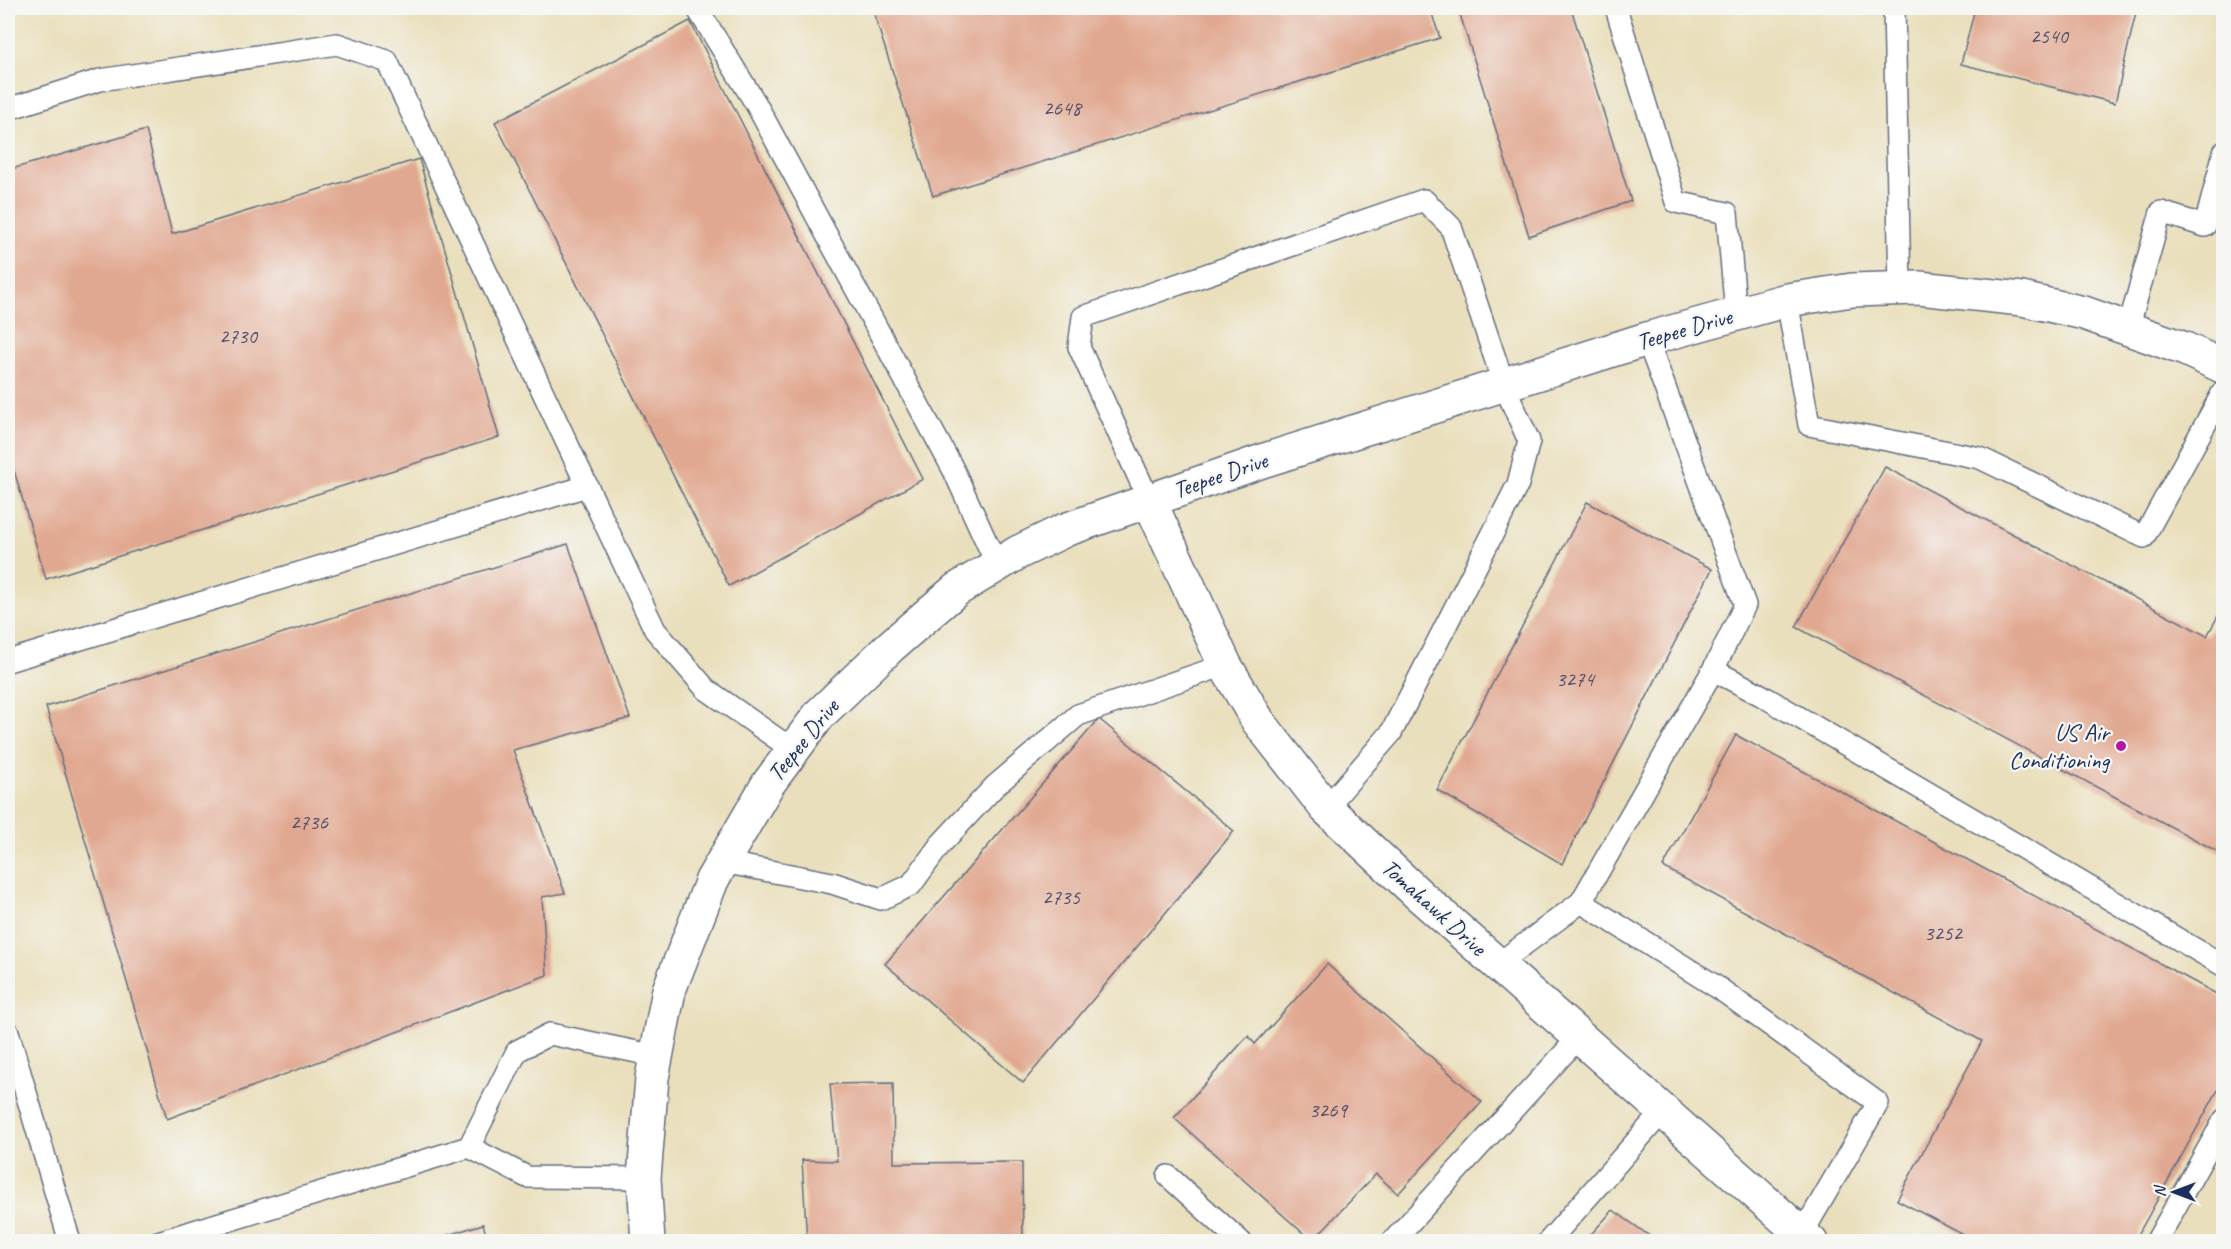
<svg xmlns="http://www.w3.org/2000/svg" width="2231" height="1249" viewBox="0 0 2231 1249" font-family="Caveat,sans-serif">
  <style>
    .building { fill: #e1a891 }
    .lines { fill: none; stroke-linecap: round; stroke-linejoin: round }
    .lane-casing { stroke: #636d7f; stroke-width: 24 }
    .street-casing { stroke: #636d7f; stroke-width: 36 }
    .lane { stroke: #fff; stroke-width: 21 }
    .street { stroke: #fff; stroke-width: 33 }
    .poi-dot { fill: #b5179e; stroke: #f6f6f2; stroke-width: 2 }
    .labels { text-anchor: middle; stroke-width: 4.5; stroke-linejoin: round; paint-order: stroke }
    .number-label { font-size: 21px; fill: #4c4d6b }
    .street-label { font-size: 24px; fill: #1b2f5e; stroke: #f6f6f2 }
    .poi-label { font-size: 24px; fill: #1b2f5e; stroke: #f6f6f2; text-anchor: end }
  </style>
  <rect width="100%" height="100%" fill="#f6f6f2"/>
  <filter id="ink" filterUnits="userSpaceOnUse"><feTurbulence type="fractalNoise" baseFrequency=".0167" numOctaves="2"/><feDisplacementMap in="SourceGraphic" scale="12" xChannelSelector="R" yChannelSelector="G"/><feConvolveMatrix kernelMatrix="1 2 1 2 8 2 1 2 1" color-interpolation-filters="sRGB"/></filter>
  <filter id="wash" filterUnits="userSpaceOnUse"><feTurbulence type="fractalNoise" baseFrequency=".008" numOctaves="4" result="noise"/><feDisplacementMap in="SourceGraphic" scale="24" xChannelSelector="R" yChannelSelector="G"/><feGaussianBlur stdDeviation="1.35" result="paint"/><feColorMatrix in="noise" values="0 0 0 0 0 0 0 0 0 0 0 0 0 0 0 0 0 1.4 0 .05"/><feComposite in="paint" operator="in"/></filter>
  <g filter="url(#wash)">
    <rect width="100%" height="100%" fill="#eadfbc"/>
    <g id="blocks">
      <g class="building">
        <polygon points="872,8 1430,8 1440,38 933,196"/>
        <polygon points="1458,8 1571,8 1631,201 1529,236"/>
        <polygon points="1975,8 2137,8 2115,103 1961,64"/>
        <polygon points="690,21 923,479 729,586 495,122"/>
        <polygon points="146,130 172,234 419,159 499,437 46,579 8,450 8,170"/>
        <polygon points="1885,467 2207,636 2224,605 2224,855 1796,627"/>
        <polygon points="1587,502 1712,569 1562,864 1437,790"/>
        <polygon points="568,544 630,718 513,750 565,893 542,897 547,975 167,1119 46,707"/>
        <polygon points="1099,719 1234,831 1023,1083 885,964"/>
        <polygon points="1736,735 2224,998 2224,1079 2134,1242 1977,1242 1897,1200 1982,1041 1663,867"/>
        <polygon points="1327,964 1482,1102 1398,1194 1376,1174 1312,1241 1174,1118 1248,1036 1255,1044"/>
        <polygon points="893,1083 894,1163 1022,1162 1023,1242 807,1242 802,1160 837,1161 830,1084"/>
        <polygon points="1613,1210 1658,1242 1584,1242"/>
        <polygon points="483,1224 488,1242 429,1242 429,1241"/>
      </g>
    </g>
  </g>
  <g filter="url(#ink)">
    <use href="#blocks" fill-opacity="0" stroke="#636d7f" stroke-width="1.5"/>
    <g class="lines">
      <g class="lane-casing">
        <g id="lane">
          <polyline points="697,8 756,104 953,469 997,565"/>
          <polyline points="1616,8 1676,202 1727,213 1736,314"/>
          <polyline points="1894,8 1900,288"/>
          <polyline points="8,109 100,80 337,44 387,61 655,630 706,689 793,750"/>
          <polyline points="1787,300 1809,425 1980,458 2144,537 2224,390"/>
          <polyline points="2128,329 2161,212 2205,226 2224,152"/>
          <polyline points="1149,500 1079,347 1083,317 1424,200 1451,227 1504,385 1529,441 1518,484 1391,733 1326,808"/>
          <polyline points="8,661 587,486"/>
          <polyline points="1713,670 1761,695 2224,966"/>
          <polyline points="722,862 832,883 881,899 911,885 940,845 995,786 1078,715 1225,665"/>
          <polyline points="1581,902 1720,989 1878,1103 1802,1234"/>
          <polyline points="1498,964 1581,902 1713,670 1745,605 1647,339"/>
          <polyline points="8,1032 70,1242"/>
          <polyline points="469,1147 517,1051 550,1034 656,1056"/>
          <polyline points="1168,1176 1241,1242"/>
          <polyline points="158,1242 469,1147 527,1177 644,1178"/>
          <polyline points="1392,1242 1579,1037"/>
          <polyline points="1548,1242 1663,1111"/>
          <polyline points="2156,1242 2224,1120"/>
        </g>
      </g>
      <g class="street-casing">
        <g id="street">
          <polyline points="1149,500 1225,665 1258,721 1326,808 1418,894 1811,1242"/>
          <polyline points="648,1242 644,1178 652,1078 669,990 712,880 768,784 820,714 891,646 956,590 1019,552 1065,530 1265,460 1647,339 1787,300 1852,290 1919,288 2022,299 2084,313 2185,349 2224,367"/>
        </g>
      </g>
      <use href="#lane" class="lane"/>
      <use href="#street" class="street"/>
    </g>
  </g>
  <circle class="poi-dot" cx="2121" cy="746" r="6"/>
  <g class="labels">
    <g class="number-label">
      <text x="2049" y="43">2540</text>
      <text x="1062" y="115">2648</text>
      <text x="238" y="343">2730</text>
      <text x="1575" y="686">3274</text>
      <text x="309" y="829">2736</text>
      <text x="1061" y="904">2735</text>
      <text x="1943" y="940">3252</text>
      <text x="1328" y="1117">3269</text>
    </g>
    <g class="street-label">
      <text transform="translate(1684 329) rotate(-16)" y="8">Teepee Drive</text>
      <text transform="translate(1220 475) rotate(-19)" y="8">Teepee Drive</text>
      <text transform="translate(803 740) rotate(-51)" y="8">Teepee Drive</text>
      <text transform="translate(1434 907) rotate(42)" y="8">Tomahawk Drive</text>
    </g>
    <g class="poi-label">
      <text x="2109" y="740">US Air<tspan x="2109" dy="28">Conditioning</tspan></text>
    </g>
  </g>
  <rect width="2231" height="1249" fill="none" stroke="#f6f6f2" stroke-width="30"/>
  <g transform="translate(2174 1192) rotate(270)" stroke="#f6f6f2" stroke-width="4.5" paint-order="stroke">
  <path d="M0-4.5L10 22L0 15L-10 22Z" fill="#1b2f5e"/>
  <text y="-9" font-size="16" font-weight="bold" text-anchor="middle" fill="#1b2f5e">N</text>
  </g>
</svg>
